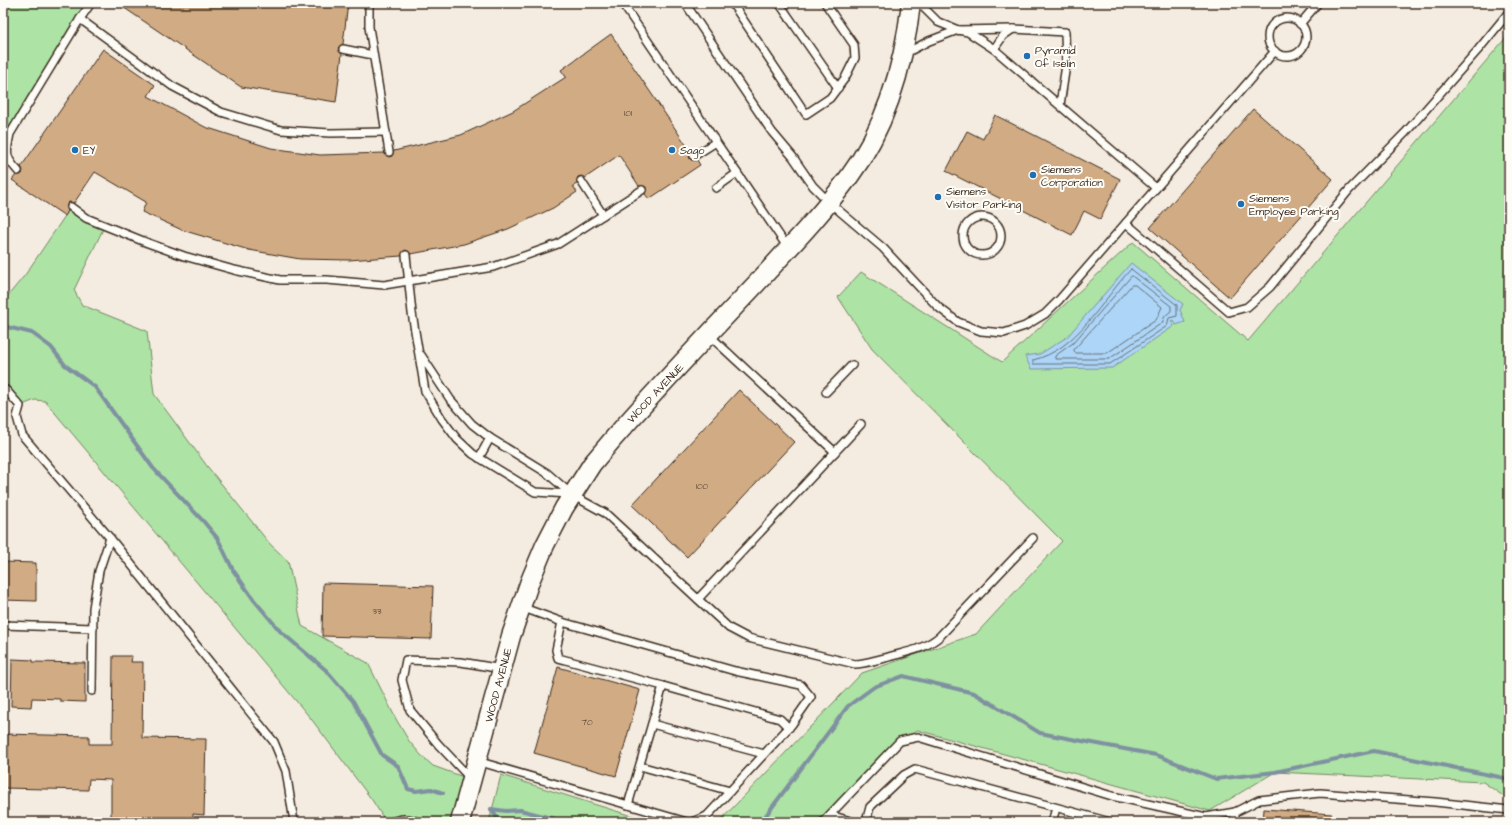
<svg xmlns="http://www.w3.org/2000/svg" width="1512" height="825" viewBox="0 0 1512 825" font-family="'Architects Daughter',sans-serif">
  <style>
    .green { fill: #ade3a5; stroke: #748662 }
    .water { fill: #acd5f7; stroke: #7f91a0 }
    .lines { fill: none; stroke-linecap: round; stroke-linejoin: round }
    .shore { stroke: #686e75; stroke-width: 1 }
    .stream { stroke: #7f91a0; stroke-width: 4 }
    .building { fill: #d1ab83; stroke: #3b2a1e }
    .service-casing { stroke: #3b2a1e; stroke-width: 10 }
    .tertiary-casing { stroke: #3b2a1e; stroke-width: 21 }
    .service { stroke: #fdfcf7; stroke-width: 7 }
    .tertiary { stroke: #fdfcf7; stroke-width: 18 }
    .poi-dot { fill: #1f6fb2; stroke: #fdfcf7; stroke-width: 1.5 }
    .labels { text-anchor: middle; stroke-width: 4; stroke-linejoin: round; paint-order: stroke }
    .number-label { font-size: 9px; fill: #604a37 }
    .poi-label { font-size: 11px; fill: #3b2a1e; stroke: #fdfcf7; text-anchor: start }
    .street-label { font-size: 11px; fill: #3b2a1e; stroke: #fdfcf7 }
  </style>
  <rect width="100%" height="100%" fill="#f4ece0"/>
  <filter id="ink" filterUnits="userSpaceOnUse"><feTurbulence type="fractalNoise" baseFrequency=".025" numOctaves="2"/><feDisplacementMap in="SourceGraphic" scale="8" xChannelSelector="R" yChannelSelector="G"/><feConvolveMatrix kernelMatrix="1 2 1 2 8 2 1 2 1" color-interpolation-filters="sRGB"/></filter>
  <g filter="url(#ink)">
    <g class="green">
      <polygon points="3,3 91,3 10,134 8,146 3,154"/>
      <polygon points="1509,34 1509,800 1483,782 1275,772 1210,811 917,730 818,822 719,822 862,673 976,634 1062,541 872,349 838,297 861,272 1002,362 1133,242 1248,341"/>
      <polygon points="71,207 105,225 74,290 82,305 147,331 154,394 207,466 270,544 288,561 302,626 368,663 396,719 409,741 421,755 433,766 472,780 460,822 386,822 372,800 312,720 45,401 35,400 20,406 3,389 3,296 6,298 25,275"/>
      <polygon points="501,775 651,822 489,822"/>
    </g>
    <polygon class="water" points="1131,263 1183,304 1180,310 1185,322 1176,325 1174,320 1171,321 1174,326 1112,368 1031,369 1025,356 1040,354 1067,337"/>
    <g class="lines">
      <g class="shore">
        <path d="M1131,269l46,36v11l-8,2 -2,8 -57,38h-77v-4c44,-10 69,-60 98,-91z"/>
        <polygon points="1132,276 1171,306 1171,311 1165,316 1162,323 1109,359 1055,359 1055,356 1073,343"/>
        <polygon points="1132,285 1135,285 1162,307 1156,320 1107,353 1075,353 1074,350"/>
      </g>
      <g class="stream">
        <polyline points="3,326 32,333 51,347 65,365 95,387 153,468 204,522 218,539 233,570 254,600 280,631 327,671 353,701 382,755 398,766 408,789 416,791 431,789 443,793"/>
        <polyline points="491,809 506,811 520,810 567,822"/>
        <polyline points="491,809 500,822"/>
        <polyline points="761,822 848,706 874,687 903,676 974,693 1040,733 1156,755 1216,779 1275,772 1374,751 1509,779"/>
      </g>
    </g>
    <g class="building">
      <polygon points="117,3 348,3 343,44 338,48 342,54 336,102 241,87"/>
      <polygon points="611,34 691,152 689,156 690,159 697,160 700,165 649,199 645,194 646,187 639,186 619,155 585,178 581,176 578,177 577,184 573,186 577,192 553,208 508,229 464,244 411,254 408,251 405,250 401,256 349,260 300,259 249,250 182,230 142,212 146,202 95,172 74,203 69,202 67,204 68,211 65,216 12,180 16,175 22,174 23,170 21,167 103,49 155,85 148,96 205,127 271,148 320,155 384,153 389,157 392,156 394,151 461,135 513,111 566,77 561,70"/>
      <polygon points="1253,109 1333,179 1230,298 1150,228"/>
      <polygon points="995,115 1120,179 1100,219 1084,211 1072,235 946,171 967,131 983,139"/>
      <polygon points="739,390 794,442 687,557 632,505"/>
      <polygon points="3,562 36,563 36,601 3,600"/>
      <polygon points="323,583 433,586 431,639 322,636"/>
      <polygon points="113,656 132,656 131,662 143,662 142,738 206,739 204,815 193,814 193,822 111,822 111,780 89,779 88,790 3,788 3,734 89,736 89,744 112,744"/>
      <polygon points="12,659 33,660 33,662 85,663 85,702 60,701 60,699 32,698 31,707 11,706"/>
      <polygon points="558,667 640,690 616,776 534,753"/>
      <polygon points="1264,809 1332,814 1332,822 1263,822"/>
    </g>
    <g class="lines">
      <g class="service-casing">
        <g id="service">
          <polyline points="91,3 80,19 172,86 221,112 281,130 330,133 386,132"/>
          <polyline points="369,3 369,27 389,152"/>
          <polyline points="622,3 788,248"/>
          <polyline points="685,3 772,132 793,157 813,186 830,203 883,248 938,307 958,322 981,331 1004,333 1025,326 1045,314 1059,300 1275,51"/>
          <polyline points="732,3 806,114 830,98 845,78 855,58 854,45 825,3"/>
          <polyline points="779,3 838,88"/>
          <polyline points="919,3 938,22 958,30 968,32 994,49 1156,188"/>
          <circle cx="1287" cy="37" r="19"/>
          <polyline points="1300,24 1318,3"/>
          <polyline points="343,49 373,55"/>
          <polyline points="994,49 1003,36 1013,29"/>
          <polyline points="906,53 929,41 958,30 1014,29 1065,32 1066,65 1060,105"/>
          <polyline points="694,156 716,142"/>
          <path d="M18,171c-13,-14 -12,-18 -8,-37l70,-115"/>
          <polyline points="581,181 603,215"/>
          <polyline points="716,188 737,173"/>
          <polyline points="71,207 86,218 148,243 184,256 234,270 280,280 327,280 384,285 493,267 558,244 642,190"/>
          <circle cx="982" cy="236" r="19"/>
          <polyline points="1126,223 1229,312 1247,307 1270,287 1349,190 1406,132 1478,50 1509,12"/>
          <polyline points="406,255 412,313 425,391 442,419 457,439 473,454 535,492 570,494"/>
          <polyline points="709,335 835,452"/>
          <path d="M421,355l29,44 22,25 18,14 57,35 25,22 33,18 124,115 19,10 107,26c10,0 20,-4 30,-6 20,-6 39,-8 55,-22l93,-98"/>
          <polyline points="3,389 6,390 20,406 17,417 22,435 110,538 274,742 286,771 294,822"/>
          <polyline points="826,392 852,365"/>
          <polyline points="479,458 490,438"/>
          <polyline points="698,599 861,424"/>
          <polyline points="521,607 562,622 735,671 801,685 811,697 792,724 707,816 692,822"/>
          <polyline points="562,622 556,650 558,658 663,686 628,805"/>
          <polyline points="3,625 93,628"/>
          <polyline points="663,686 780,719 789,728"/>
          <polyline points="92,691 93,608 99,571 110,538"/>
          <polyline points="652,724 764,754"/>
          <polyline points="477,761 687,822"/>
          <polyline points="640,766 730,791"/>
          <polyline points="470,778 438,744 410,710 402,680 406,660 461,662 502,669"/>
          <polyline points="830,815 854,822"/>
          <polyline points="1206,817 1235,812 1259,800 1320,793 1435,802 1509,810"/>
          <path d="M391,822c9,-3 17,-5 26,0"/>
          <polyline points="823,822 900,741 918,737 1112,796 1206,817 1205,822"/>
          <polyline points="866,822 870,807 904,775 915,769 1110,822"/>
          <polyline points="1052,822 1056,808"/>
          <polyline points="1235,822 1235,812"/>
        </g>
      </g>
      <g class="tertiary-casing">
        <path id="tertiary" d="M460,822l51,-186 19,-55 15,-36 19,-37 28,-44 21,-25c46,-53 95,-104 143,-155 32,-35 65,-69 93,-107 38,-51 55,-112 62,-174"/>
      </g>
      <use href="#service" class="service"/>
      <use href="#tertiary" class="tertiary"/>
    </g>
  </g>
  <g class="poi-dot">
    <circle cx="1027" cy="56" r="4"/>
    <circle cx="75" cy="150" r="4"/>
    <circle cx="672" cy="150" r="4"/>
    <circle cx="1033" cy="175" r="4"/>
    <circle cx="938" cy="197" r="4"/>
    <circle cx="1241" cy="204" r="4"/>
  </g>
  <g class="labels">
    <g class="number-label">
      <text x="628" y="116">101</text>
      <text x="702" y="489">100</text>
      <text x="377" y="614">33</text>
      <text x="587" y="725">70</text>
    </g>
    <g class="poi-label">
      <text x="1035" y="54">Pyramid<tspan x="1035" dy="13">Of Iselin</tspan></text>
      <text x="83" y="154">EY</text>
      <text x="680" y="154">Sago</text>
      <text x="1041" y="173">Siemens<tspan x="1041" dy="13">Corporation</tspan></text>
      <text x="946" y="195">Siemens<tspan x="946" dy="13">Visitor Parking</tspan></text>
      <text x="1249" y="202">Siemens<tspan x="1249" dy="13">Employee Parking</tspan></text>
    </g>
    <g class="street-label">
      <text transform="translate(655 393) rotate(-47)" y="4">WOOD AVENUE</text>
      <text transform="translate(498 685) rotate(-75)" y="4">WOOD AVENUE</text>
    </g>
  </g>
  <rect width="1512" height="825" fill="none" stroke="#fdfcf7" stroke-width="16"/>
  <rect x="8" y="8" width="1496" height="809" fill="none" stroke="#3b2a1e" stroke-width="1.5" filter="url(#ink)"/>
</svg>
